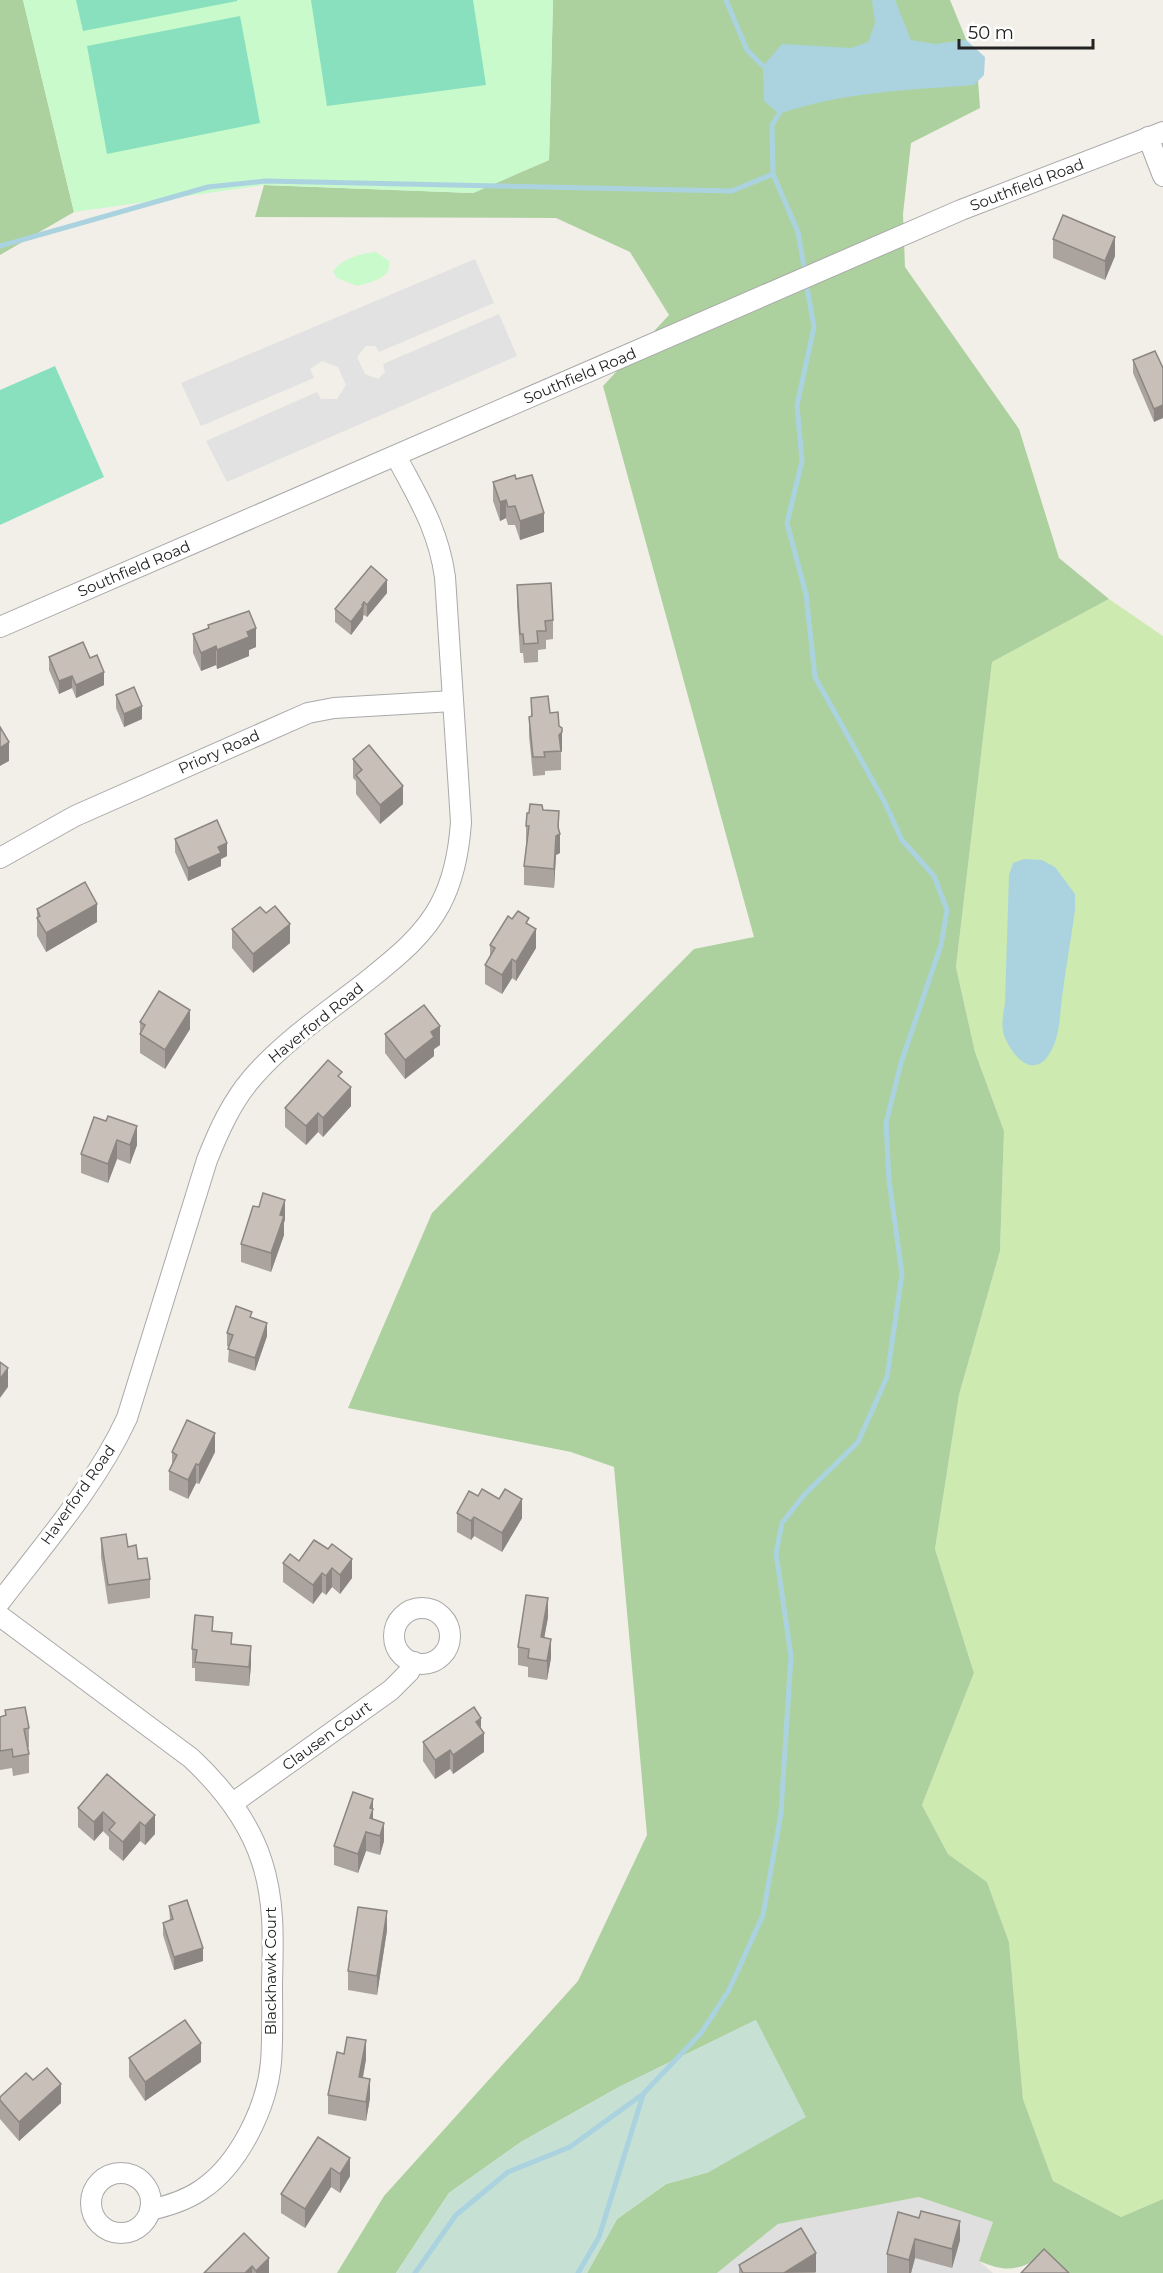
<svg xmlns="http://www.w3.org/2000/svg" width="1163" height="2273" viewBox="0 0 1163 2273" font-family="Montserrat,sans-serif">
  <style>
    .residential { fill: #e0dfdf }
    .grass { fill: #cdebb0 }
    .forest { fill: #add19e }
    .wetland { fill: #c6e0d4 }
    .park { fill: #c8facc }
    .pitch { fill: #88e0be }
    .parking { fill: #e2e2e2 }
    .water { fill: #aad3df }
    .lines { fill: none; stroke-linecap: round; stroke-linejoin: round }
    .stream { stroke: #aad3df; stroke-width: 5 }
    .minor-casing { stroke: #a9a9a9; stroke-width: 22 }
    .minor { stroke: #fff; stroke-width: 20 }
    .wall { fill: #aba49e }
    .shaded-wall { fill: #8b8681 }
    .building { fill: #c7bfb8; stroke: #8b8681; stroke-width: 1.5 }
    .labels { text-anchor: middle; stroke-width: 6; stroke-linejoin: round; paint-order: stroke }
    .street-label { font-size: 15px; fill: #222; stroke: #fff }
  </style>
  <rect width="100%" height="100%" fill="#f2efe9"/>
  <polygon class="residential" points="919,2197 993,2222 979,2261 993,2273 717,2273 778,2224"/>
  <polygon class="grass" points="1109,599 1163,636 1163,2199 1121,2217 1053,2181 1023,2099 1009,1942 987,1882 948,1854 922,1805 974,1673 935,1549 959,1395 1000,1251 1004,1131 975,1052 956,967 992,662"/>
  <g class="forest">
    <polygon points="0,0 23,0 74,212 0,255"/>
    <path d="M553,0h397l27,66 3,42 -69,35 -8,71 2,53 114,162 40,129 50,41 -117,63 -36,305 19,85 29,79 -4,120 -41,144 -24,154 39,124 -52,132 26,49 39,28 22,60 14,157 30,82 68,36 42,-18v74h-93l-24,-20c-26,18 -39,20 -67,8l14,-39 -74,-25 -141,27 -61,49h-130l30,-54 49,-35 43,-12 47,-152 -137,67 -98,55 -72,51 -53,80h-59l47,-77 194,-215 69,-146 -33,-368 -43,-15 -223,-44 84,-195 262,-264 60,-12 -151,-551 66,-71 -39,-63 -74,-34 -301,-1 9,-32 209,8 76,-33z"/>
  </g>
  <polygon class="wetland" points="756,2020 806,2117 709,2172 666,2184 617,2219 587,2273 396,2273 449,2193 521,2142 619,2087"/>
  <g class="park">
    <polygon points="23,0 553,0 549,160 473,193 264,185 74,212"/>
    <path d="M376,252l13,9c3,18 -19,21 -32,25l-20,-8 -4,-7c9,-12 28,-18 43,-19z"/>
  </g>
  <g class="pitch">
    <polygon points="76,0 237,0 237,1 83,31"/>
    <polygon points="311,0 473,0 486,85 327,106"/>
    <polygon points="240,16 260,123 107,154 87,46"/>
    <polygon points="55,366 104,477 0,525 0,390"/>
  </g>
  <polygon class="parking" points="475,259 494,303 379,352 375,346 366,346 357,357 365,374 378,379 385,372 383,364 499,314 517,356 227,482 206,441 317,392 321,399 337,399 346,385 338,367 322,361 310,369 314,378 201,426 181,383"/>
  <g class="water">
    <path d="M872,0h23l16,40 24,4 31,-4 19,17 -1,18 -10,10c-66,5 -133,7 -195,29l-15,-13 -1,-35 19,-22 69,4 17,-6 7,-19z"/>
    <path d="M1024,859l18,1 13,7 20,27v16c-4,29 -9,58 -13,87 -2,16 -2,35 -9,50 -14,32 -36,17 -47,-7 -6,-12 -3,-25 -1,-37l4,-128 4,-12z"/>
  </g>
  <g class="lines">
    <g class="stream">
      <polyline points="726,0 747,50 763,66"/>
      <polyline points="779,114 772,125 773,174 798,232 805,273"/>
      <polyline points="0,246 208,187 265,181 732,191 773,174"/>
      <polyline points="415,2273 456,2215 508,2172 570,2147 643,2094 701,2033 729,1990 763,1915 781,1813 791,1656 776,1553 782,1523 804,1495 858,1442 887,1377 902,1274 889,1180 886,1123 901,1063 941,945 947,910 934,876 902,840 884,801 815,677 806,594 787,523 802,461 797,405 814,327 806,282"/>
      <polyline points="578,2273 599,2237 643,2095"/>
    </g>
    <g class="minor-casing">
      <g id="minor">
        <polyline points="1148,137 1163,176"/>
        <polyline points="0,627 961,210 1163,132"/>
        <polyline points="0,858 75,816 308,713 334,708 453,701"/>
        <path d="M0,1602c45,-59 96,-117 127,-184l80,-258c12,-30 25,-59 46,-83 34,-39 79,-68 119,-100 26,-21 52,-42 68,-72 14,-26 19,-54 21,-83l-16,-245c-7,-49 -27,-79 -49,-121"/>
        <circle cx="422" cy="1636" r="28"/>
        <path d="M0,1616l191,142c31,29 58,63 71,104 13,40 11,80 10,122 0,26 1,52 -1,78 -4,45 -32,103 -70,128 -16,11 -33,16 -51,20"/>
        <polyline points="233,1803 391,1690 409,1672 414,1662"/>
        <circle cx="121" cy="2203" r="30"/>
      </g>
    </g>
    <use href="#minor" class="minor"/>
  </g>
  <g class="wall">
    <polygon points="1053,239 1115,256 1105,280 1053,258"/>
    <polygon points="1133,360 1163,368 1154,422 1133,373"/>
    <polygon points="516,479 544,532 520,540 515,525 508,525 506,518 500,521 493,501 493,482"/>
    <polygon points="517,585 553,620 553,639 546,640 546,649 538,650 538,662 524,663 523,653 520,653 517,604"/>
    <polygon points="387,593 367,617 364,615 363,616 363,619 351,635 335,622 335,609"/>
    <polygon points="208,625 256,647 249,650 249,656 217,669 216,665 201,671 193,653 193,634 208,628"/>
    <polygon points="49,657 90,658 104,685 76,698 72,688 59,694 49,670"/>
    <polygon points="116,695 142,719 124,727 116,708"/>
    <polygon points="531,698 550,713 559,726 562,751 561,752 561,770 545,771 545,775 533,776 529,736 529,717 531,717"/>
    <polygon points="353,759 403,804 380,824 356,794 356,781 353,778"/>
    <polygon points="543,810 559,831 560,853 556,855 554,888 524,885 524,866 526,845 526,826 529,813"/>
    <polygon points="175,839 227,856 221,859 221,866 188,881 175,852"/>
    <polygon points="37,909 97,922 46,952 37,936"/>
    <polygon points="512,919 529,925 536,948 516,981 512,978 502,994 485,984 485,965 490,957 490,945"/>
    <polygon points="232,929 290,943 253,973 232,948"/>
    <polygon points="140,1022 190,1029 165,1069 140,1053"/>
    <polygon points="385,1034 440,1045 434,1049 434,1056 405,1079 385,1053"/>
    <polygon points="342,1079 351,1106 323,1137 318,1132 306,1145 285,1127 285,1108"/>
    <polygon points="94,1117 137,1145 130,1164 117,1159 108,1183 81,1173 81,1154"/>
    <polygon points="285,1219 284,1223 284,1235 271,1272 241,1262 241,1244"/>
    <polygon points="227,1333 267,1336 255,1371 228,1362 229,1347 227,1346"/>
    <polygon points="172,1452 215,1452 199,1484 196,1483 188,1499 169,1490 169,1471 172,1465"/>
    <polygon points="457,1513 522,1518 502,1552 474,1536 471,1540 457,1532"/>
    <polygon points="101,1538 128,1547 138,1559 150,1579 150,1598 108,1604 101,1557"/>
    <polygon points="314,1540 352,1578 340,1594 332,1587 326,1595 322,1592 313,1604 283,1582 283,1563 299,1561"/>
    <polygon points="548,1617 544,1638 551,1658 547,1680 528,1677 528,1667 518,1665 518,1647"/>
    <polygon points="213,1631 232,1644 251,1665 249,1686 195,1681 195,1668 192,1668 192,1649"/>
    <polygon points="5,1710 29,1728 29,1747 27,1747 29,1754 29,1773 13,1776 12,1768 0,1770 0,1717 5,1715"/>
    <polygon points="481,1730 484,1752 453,1774 450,1769 435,1779 423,1761 423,1742"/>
    <polygon points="107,1774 155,1834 145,1845 140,1841 123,1861 109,1849 109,1837 103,1831 94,1841 78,1827 78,1808"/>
    <polygon points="373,1799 373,1819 384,1841 380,1855 366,1851 358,1873 334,1865 334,1846"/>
    <polygon points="169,1906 203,1961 174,1970 163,1935 163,1923 170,1920"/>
    <polygon points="387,1930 377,1995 348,1990 348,1971"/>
    <polygon points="129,2058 201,2062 145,2101 129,2077"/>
    <polygon points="366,2059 363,2078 370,2098 366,2121 328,2114 328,2095"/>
    <polygon points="0,2097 61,2103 19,2141 0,2119"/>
    <polygon points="318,2137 350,2176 340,2193 331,2187 305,2228 281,2213 281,2194"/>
    <polygon points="898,2212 960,2240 952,2268 915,2258 911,2273 887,2273 887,2254"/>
    <polygon points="244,2233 269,2273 204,2273"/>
    <polygon points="739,2265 816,2272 815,2273 739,2273"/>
  </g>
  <g class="shaded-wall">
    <polygon points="1115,237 1115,256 1105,280 1105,261"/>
    <polygon points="1163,405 1163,418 1154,422 1154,409"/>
    <polygon points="506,500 506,518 500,521 500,502"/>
    <polygon points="544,513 544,532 520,540 520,521"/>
    <polygon points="387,580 387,593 367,617 367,605"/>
    <polygon points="364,602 363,619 351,635 351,622"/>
    <polygon points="256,628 256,647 249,650 249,656 217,669 217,650 247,632"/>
    <polygon points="216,646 216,665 201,671 201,653"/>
    <polygon points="104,672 104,685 76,698 76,685"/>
    <polygon points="72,676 72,688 59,694 59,681"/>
    <polygon points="142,706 142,719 124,727 124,714"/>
    <polygon points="562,732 562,751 561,752 559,735"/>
    <polygon points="9,742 9,761 0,766 0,748"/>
    <polygon points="403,786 403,804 380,824 380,805"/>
    <polygon points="559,811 559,835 560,834 560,853 556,855 554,888 554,869"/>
    <polygon points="227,843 227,856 221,859 221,866 188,881 188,868 218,847"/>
    <polygon points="97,904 97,922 46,952 46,933"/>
    <polygon points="290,924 290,943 253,973 253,954"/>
    <polygon points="536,929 536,948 516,981 516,962"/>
    <polygon points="512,959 512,978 502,994 502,975"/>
    <polygon points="190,1010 190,1029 165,1069 165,1050"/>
    <polygon points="440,1026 440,1045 434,1049 434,1056 405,1079 405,1060 431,1032"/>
    <polygon points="351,1087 351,1106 323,1137 323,1118"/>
    <polygon points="318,1113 318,1132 306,1145 306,1126"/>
    <polygon points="137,1126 137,1145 130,1164 130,1145"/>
    <polygon points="117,1140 117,1159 108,1183 108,1164"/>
    <polygon points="285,1200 285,1219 284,1223 284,1235 271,1272 271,1253 280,1215"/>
    <polygon points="267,1323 267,1336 255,1371 255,1358"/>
    <polygon points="8,1368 8,1387 0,1398 0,1379"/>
    <polygon points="215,1433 215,1452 199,1484 199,1465"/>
    <polygon points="196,1464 196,1483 188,1499 188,1480"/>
    <polygon points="522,1499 522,1518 502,1552 502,1533"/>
    <polygon points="474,1517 474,1536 471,1540 471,1521"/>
    <polygon points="352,1559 352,1578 340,1594 340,1575"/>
    <polygon points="332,1568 332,1587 326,1595 326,1576"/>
    <polygon points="322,1573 322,1592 313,1604 313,1585"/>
    <polygon points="548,1598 548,1617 541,1656 541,1637"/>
    <polygon points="551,1639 551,1658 547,1680 547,1661"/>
    <polygon points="251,1646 251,1665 249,1686 249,1667"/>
    <polygon points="481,1718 481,1735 484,1733 484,1752 453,1774 453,1755 476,1722"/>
    <polygon points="450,1750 450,1769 435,1779 435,1760"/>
    <polygon points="373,1799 373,1828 372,1834 370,1808"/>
    <polygon points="103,1812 103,1831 94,1841 94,1822"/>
    <polygon points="155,1815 155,1834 145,1845 145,1826"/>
    <polygon points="140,1822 140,1841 123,1861 123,1842"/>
    <polygon points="384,1823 384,1841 380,1855 380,1836"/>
    <polygon points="366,1832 366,1851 358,1873 358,1854"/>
    <polygon points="387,1911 387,1930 377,1995 377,1976"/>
    <polygon points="203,1948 203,1961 174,1970 174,1957"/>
    <polygon points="366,2040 366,2059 359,2096 359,2077"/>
    <polygon points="201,2043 201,2062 145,2101 145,2082"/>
    <polygon points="370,2079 370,2098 366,2121 366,2102"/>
    <polygon points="61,2084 61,2103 19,2141 19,2122"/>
    <polygon points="350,2158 350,2176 340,2193 340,2174"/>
    <polygon points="331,2168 331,2187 305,2228 305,2209"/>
    <polygon points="960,2221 960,2240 952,2268 952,2249"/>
    <polygon points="915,2239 915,2258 911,2273 909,2273 909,2260"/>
    <polygon points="816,2253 816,2272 784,2273"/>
    <polygon points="269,2258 269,2273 256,2273 256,2271"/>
    <polygon points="252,2266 252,2273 245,2273"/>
  </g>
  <g class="building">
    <polygon points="1063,215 1115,237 1105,261 1053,239"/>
    <polygon points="1155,351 1163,368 1163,405 1154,409 1133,360"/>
    <polygon points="515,475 516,479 532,475 544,513 520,521 515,506 508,507 506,500 500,502 493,482"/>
    <polygon points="371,566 387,580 367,605 364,602 362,605 363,606 351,622 335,609"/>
    <polygon points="551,583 553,620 545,621 546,631 537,631 538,643 524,644 523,634 520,634 517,585"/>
    <polygon points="249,611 256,628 247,632 249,637 217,650 216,646 201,653 193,634 209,628 208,625"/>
    <polygon points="83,642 90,658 97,655 104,672 76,685 72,676 59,681 49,657"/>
    <polygon points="134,687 142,706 124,714 116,695"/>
    <polygon points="548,696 550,713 558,712 559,726 562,728 562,732 559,735 561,751 544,752 545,757 533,757 529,717 532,716 531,698"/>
    <polygon points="0,727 9,742 0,748"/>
    <polygon points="369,745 403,786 380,805 356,775 362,770 353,759"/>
    <polygon points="530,804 542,805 543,810 559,811 558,827 560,834 556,836 554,869 524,866 529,826 526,826 527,813 529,813"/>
    <polygon points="217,820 227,843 218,847 221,853 188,868 175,839"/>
    <polygon points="85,882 97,904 46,933 37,918 40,916 37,909"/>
    <polygon points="275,906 290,924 253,954 232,929 260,907 266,913"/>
    <polygon points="518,911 529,918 526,923 536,929 516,962 512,959 502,975 485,965 495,948 490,945 508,916 512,919"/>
    <polygon points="159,991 190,1010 165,1050 140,1034 145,1025 140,1022"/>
    <polygon points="424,1005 440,1026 431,1032 434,1037 405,1060 385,1034"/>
    <polygon points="328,1060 342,1072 338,1076 351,1087 323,1118 318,1113 306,1126 285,1108"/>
    <polygon points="108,1116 137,1126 130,1145 117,1140 108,1164 81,1154 94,1117 106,1121"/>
    <polygon points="263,1193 285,1200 280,1215 284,1216 271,1253 241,1244 253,1206 259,1207"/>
    <polygon points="236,1306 252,1312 250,1317 267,1323 255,1358 228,1349 233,1335 227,1333"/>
    <polygon points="0,1362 8,1368 0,1379"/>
    <polygon points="187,1420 215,1433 199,1465 196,1464 188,1480 169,1471 177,1455 172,1452"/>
    <polygon points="482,1489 499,1499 505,1489 522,1499 502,1533 474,1517 471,1521 457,1513 469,1491 478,1496"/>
    <polygon points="126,1534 128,1547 136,1545 138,1559 147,1558 150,1579 108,1585 101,1538"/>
    <polygon points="314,1540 328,1549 332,1544 352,1559 340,1575 332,1568 326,1576 322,1573 313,1585 283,1563 290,1554 299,1561"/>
    <polygon points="526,1595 548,1598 541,1637 551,1639 547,1661 528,1658 529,1649 518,1647"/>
    <polygon points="195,1615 213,1617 212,1631 232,1633 231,1644 251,1646 249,1667 195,1662 197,1650 192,1649"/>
    <polygon points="25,1707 29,1728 24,1729 29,1754 13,1757 12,1749 0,1751 0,1717 6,1715 5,1710"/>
    <polygon points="474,1707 481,1718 476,1722 484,1733 453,1755 450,1750 435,1760 423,1742"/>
    <polygon points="107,1774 155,1815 145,1826 140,1822 123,1842 109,1830 115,1823 103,1812 94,1822 78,1808"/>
    <polygon points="353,1792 373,1799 370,1808 373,1809 370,1818 384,1823 380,1836 366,1832 358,1854 334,1846"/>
    <polygon points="187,1900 203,1948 174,1957 163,1923 173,1919 169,1906"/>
    <polygon points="358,1907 387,1911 377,1976 348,1971"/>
    <polygon points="185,2020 201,2043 145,2082 129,2058"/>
    <polygon points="347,2037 366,2040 359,2077 370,2079 366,2102 328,2095 337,2052 344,2054"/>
    <polygon points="47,2068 61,2084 19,2122 0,2100 0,2097 26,2073 33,2080"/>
    <polygon points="318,2137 350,2158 340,2174 331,2168 305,2209 281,2194"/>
    <polygon points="921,2211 960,2221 952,2249 915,2239 909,2260 887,2254 898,2212 919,2218"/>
    <polygon points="801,2228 816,2253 784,2273 743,2273 739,2265"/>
    <polygon points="244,2233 269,2258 256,2271 252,2266 245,2273 204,2273"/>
    <polygon points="1044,2249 1069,2273 1021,2273"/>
  </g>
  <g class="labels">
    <g class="street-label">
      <text transform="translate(1027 185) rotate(-21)" y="5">Southfield Road</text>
      <text transform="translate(580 376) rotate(-23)" y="5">Southfield Road</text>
      <text transform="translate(134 569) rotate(-23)" y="5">Southfield Road</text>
      <text transform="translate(219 752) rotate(-24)" y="5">Priory Road</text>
      <text transform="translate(316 1023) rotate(-39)" y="5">Haverford Road</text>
      <text transform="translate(78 1495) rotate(-55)" y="5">Haverford Road</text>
      <text transform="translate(327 1736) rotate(-36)" y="5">Clausen Court</text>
      <text transform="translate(271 1971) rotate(-90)" y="5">Blackhawk Court</text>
    </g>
  </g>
  <path d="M959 39v9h134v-9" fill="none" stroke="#222222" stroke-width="3"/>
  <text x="968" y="39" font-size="18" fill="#222222" stroke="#ffffff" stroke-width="4.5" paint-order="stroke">50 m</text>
</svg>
